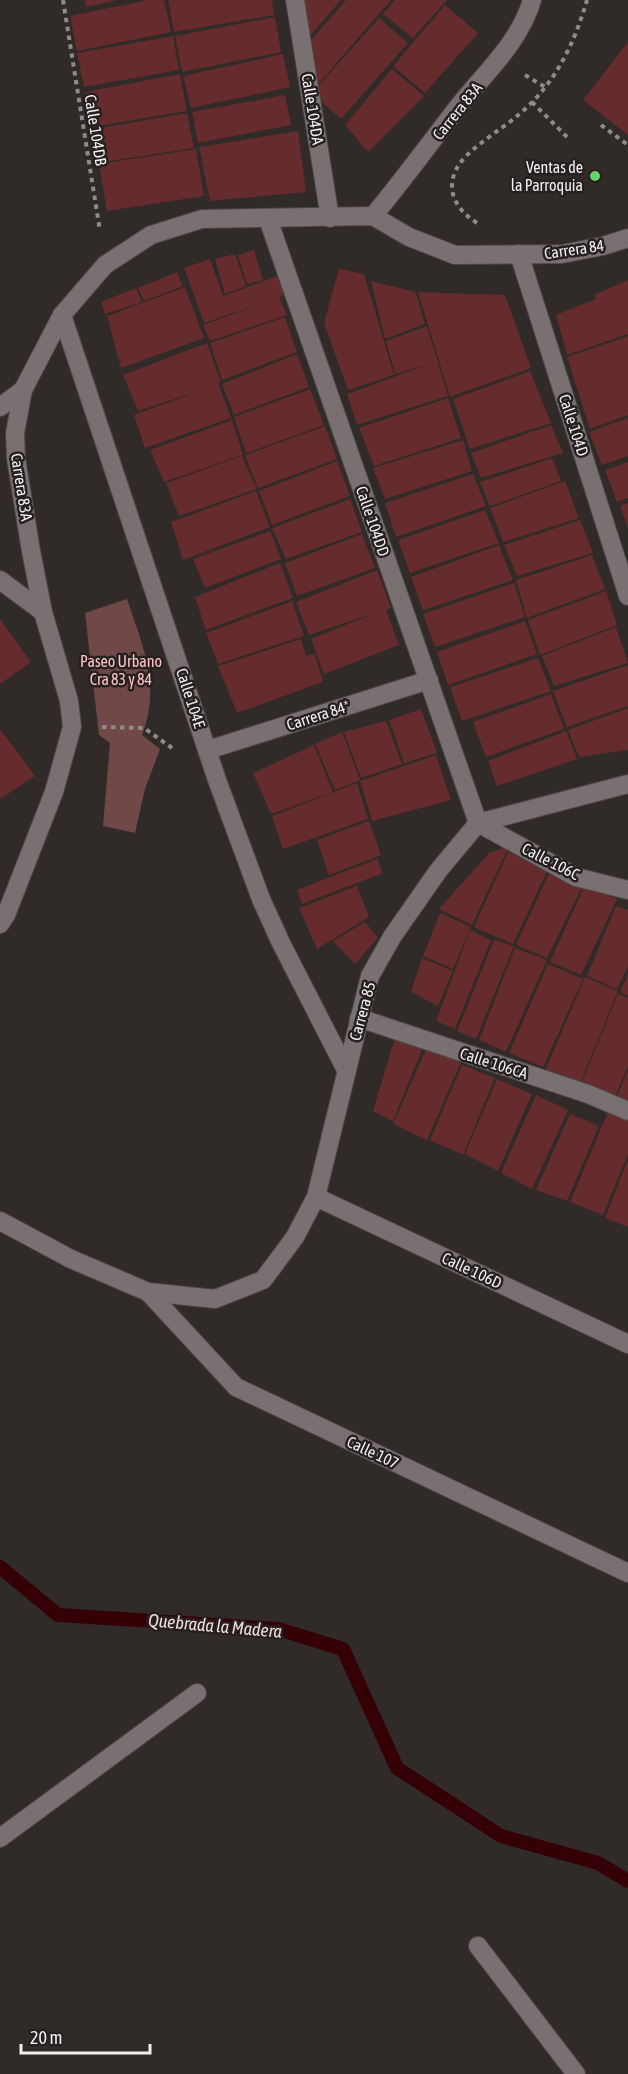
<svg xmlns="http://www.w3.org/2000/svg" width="628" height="2074" viewBox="0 0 628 2074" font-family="'Asap Condensed',sans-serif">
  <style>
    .green { fill: #704848 }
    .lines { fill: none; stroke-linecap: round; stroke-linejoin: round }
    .stream { stroke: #340006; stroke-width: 14 }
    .building { fill: #652b2d }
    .street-casing { stroke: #4d4747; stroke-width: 20 }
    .path { stroke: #908b8a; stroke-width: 4; stroke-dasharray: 4.5 4.5; stroke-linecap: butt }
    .street { stroke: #797171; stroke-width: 18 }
    .poi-dot { fill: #66d466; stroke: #262020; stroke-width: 2 }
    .labels { text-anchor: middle; stroke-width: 5; stroke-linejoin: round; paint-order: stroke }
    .street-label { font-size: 16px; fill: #f4f0f0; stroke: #262020 }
    .poi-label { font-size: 16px; fill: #f4f0f0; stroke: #262020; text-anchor: end }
    .park-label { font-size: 16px; fill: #ffc4c2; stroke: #262020 }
    .water-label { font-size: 18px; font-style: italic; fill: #f1dcdc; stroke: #262020 }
  </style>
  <rect width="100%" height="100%" fill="#302a29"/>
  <path class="green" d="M127,599c16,47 34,87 15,136l18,14 -15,40 -10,44 -32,-7 7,-83 -11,-8 -14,-122z"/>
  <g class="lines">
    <polyline class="stream" points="0,1567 58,1615 278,1629 343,1649 397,1768 501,1836 598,1863 628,1881"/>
  </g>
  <g class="building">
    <polygon points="85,0 114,0 114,1 86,7"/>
    <polygon points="148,0 164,0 171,32 77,51 70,16"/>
    <polygon points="168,0 272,0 274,15 174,32"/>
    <polygon points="297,0 341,0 304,43"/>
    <polygon points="346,0 391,0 315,88 306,46"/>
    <polygon points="395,0 447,0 413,38 383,14"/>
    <polygon points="445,5 478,33 425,93 393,66"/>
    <polygon points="275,17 281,52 182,72 175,36"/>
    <polygon points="379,18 408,43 341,119 312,93"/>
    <polygon points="173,36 179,70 84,87 77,53"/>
    <polygon points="628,42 628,135 583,100"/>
    <polygon points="283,54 290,87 191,108 183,76"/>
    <polygon points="392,69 424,96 368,152 345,125"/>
    <polygon points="180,74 187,111 92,127 85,92"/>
    <polygon points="285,95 291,125 198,143 192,112"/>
    <polygon points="187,113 194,148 98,163 89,130"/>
    <polygon points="298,131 306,192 210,201 199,147"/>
    <polygon points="196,149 204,196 107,211 99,164"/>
    <polygon points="254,250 263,280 247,284 238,255"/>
    <polygon points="235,254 246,286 225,294 215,259"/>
    <polygon points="210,259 223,296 283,274 289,294 279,297 287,315 210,341 203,325 263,303 204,323 184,268"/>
    <polygon points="339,269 364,274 394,375 348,390 324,323"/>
    <polygon points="177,272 183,286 144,301 138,288"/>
    <polygon points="628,280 628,334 567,355 556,315 596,299 594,295"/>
    <polygon points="371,281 416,292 425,324 385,339"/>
    <polygon points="185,287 204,338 121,368 107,316"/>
    <polygon points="136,288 142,302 105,314 101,302"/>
    <polygon points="418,292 505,295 531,368 450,397"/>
    <polygon points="285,317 297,352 222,380 210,343"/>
    <polygon points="427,326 448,396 357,425 347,394 429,364 395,374 386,341"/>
    <polygon points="628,336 628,415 590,429 567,357"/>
    <polygon points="207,343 221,382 218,383 231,418 145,448 134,415 202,390 138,411 123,375"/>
    <polygon points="297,354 309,387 234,415 222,384"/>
    <polygon points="530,371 551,423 470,449 453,399"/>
    <polygon points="310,389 324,425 246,453 234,417"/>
    <polygon points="448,398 461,438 374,466 359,428"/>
    <polygon points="628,418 628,456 602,465 589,432"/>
    <polygon points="232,420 243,455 164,482 150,450"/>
    <polygon points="551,425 563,453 481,478 471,453"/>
    <polygon points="325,426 337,459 258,488 245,455"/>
    <polygon points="463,440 472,471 385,499 373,468"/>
    <polygon points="242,456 257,489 179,516 166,483"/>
    <polygon points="552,458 561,481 490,506 480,482"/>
    <polygon points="337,461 350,496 272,525 259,491"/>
    <polygon points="628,462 628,498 617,502 605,470"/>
    <polygon points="473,474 486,506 396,537 385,503"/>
    <polygon points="565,481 579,518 503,542 490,508"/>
    <polygon points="256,491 270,527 183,560 171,522"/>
    <polygon points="350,499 362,532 286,559 272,528"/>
    <polygon points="628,503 628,528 620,506"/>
    <polygon points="485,510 499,543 410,573 398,540"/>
    <polygon points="580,520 593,553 517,576 504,545"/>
    <polygon points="270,531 281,559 205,588 193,559"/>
    <polygon points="362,534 375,568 297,596 285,563"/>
    <polygon points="499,545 513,580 423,610 411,577"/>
    <polygon points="592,555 605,589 527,618 516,580"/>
    <polygon points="280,563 293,598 206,630 195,597"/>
    <polygon points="377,570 391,608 386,610 399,645 324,674 311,639 375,613 309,635 296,602"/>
    <polygon points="514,583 525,617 435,647 423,614"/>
    <polygon points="606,591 617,625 540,655 528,620"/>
    <polygon points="292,601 304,636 218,664 206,633"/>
    <polygon points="0,619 31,662 0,684"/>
    <polygon points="525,621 537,654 448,685 437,652"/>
    <polygon points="616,627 628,663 554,686 542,656"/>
    <polygon points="301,639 306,656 315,654 323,682 237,713 218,666"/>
    <polygon points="538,658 551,691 462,721 450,687"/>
    <polygon points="628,665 628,706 567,727 553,691"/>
    <polygon points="551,694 564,729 486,757 473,722"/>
    <polygon points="628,708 628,750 579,757 568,730"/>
    <polygon points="421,709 437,753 404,763 389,720"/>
    <polygon points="386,721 402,764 361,778 344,732"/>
    <polygon points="0,729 35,776 0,799"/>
    <polygon points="566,731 577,759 497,786 488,761"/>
    <polygon points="342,732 360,780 335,790 315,744"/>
    <polygon points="314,745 333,792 271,814 253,773"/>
    <polygon points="436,755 451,800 372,821 360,781"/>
    <polygon points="357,783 368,819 283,849 272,816"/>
    <polygon points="369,821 381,855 329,875 317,840"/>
    <polygon points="509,846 472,925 439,909 489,853"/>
    <polygon points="508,852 548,869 513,944 474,927"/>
    <polygon points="377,859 383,873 302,904 297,890"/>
    <polygon points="550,871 583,885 547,958 516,945"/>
    <polygon points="357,886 369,917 317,949 299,908"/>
    <polygon points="584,887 617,899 581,975 550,962"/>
    <polygon points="616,906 628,910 628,966 617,989 587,976"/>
    <polygon points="440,913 471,927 453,969 423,956"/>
    <polygon points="365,922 378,938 355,964 333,941"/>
    <polygon points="470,930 491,940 455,1029 436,1021"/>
    <polygon points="494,940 514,946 476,1039 457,1031"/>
    <polygon points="515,948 547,960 506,1052 479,1040"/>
    <polygon points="422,958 453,971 438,1006 411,992"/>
    <polygon points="548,964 583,979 543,1067 509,1053"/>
    <polygon points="628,974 628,996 620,992"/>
    <polygon points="585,977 618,991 579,1086 545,1071"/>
    <polygon points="618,994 628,998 628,1066 614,1099 580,1086"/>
    <polygon points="396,1034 424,1045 393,1121 373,1111"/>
    <polygon points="427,1047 461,1062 427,1140 393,1124"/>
    <polygon points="462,1065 495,1078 463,1155 430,1140"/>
    <polygon points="628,1070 628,1103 616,1099"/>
    <polygon points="497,1079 532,1094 498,1171 465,1154"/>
    <polygon points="536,1095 568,1110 532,1189 501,1173"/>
    <polygon points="610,1107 628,1117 628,1154 603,1215 570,1202"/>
    <polygon points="570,1114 599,1126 567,1201 536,1190"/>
    <polygon points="628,1159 628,1227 605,1218"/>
  </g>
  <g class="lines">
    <g class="street-casing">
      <g id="street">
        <polyline points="295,0 330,218"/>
        <path d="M373,216c31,-37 59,-76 89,-114 26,-32 58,-61 70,-102"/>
        <polyline points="268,219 478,823 576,877 628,890"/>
        <polyline points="519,254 628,596"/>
        <polyline points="62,315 217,780 261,899 281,943 346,1070"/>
        <polyline points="0,407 23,390"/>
        <polyline points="0,580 43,612"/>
        <polyline points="208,750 429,680"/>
        <polyline points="0,924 6,915 54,792 72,727 69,701 43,612 31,551 16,458 15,433 23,390 62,315 105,265 151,235 202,219 373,216 409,237 455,255 562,254 603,246 628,238"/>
        <polyline points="359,1018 588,1094 628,1111"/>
        <polyline points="316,1197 628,1344"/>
        <polyline points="0,1221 71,1259 148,1292 215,1299 263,1280 295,1237 316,1197 370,976 392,937 438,871 478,823 628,784"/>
        <polyline points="148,1292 236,1387 628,1573"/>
        <polyline points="0,1838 197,1693"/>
        <polyline points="478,1946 576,2074"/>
      </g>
    </g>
    <g class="path">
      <polyline points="63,0 100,231"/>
      <polyline points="525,75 545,87"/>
      <polyline points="532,102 570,140"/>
      <polyline points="601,125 628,145"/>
      <path d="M477,223c-19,-12 -32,-31 -21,-53 8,-19 45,-40 61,-54 37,-30 57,-71 70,-116"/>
      <polyline points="102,727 144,728 172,748"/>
    </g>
    <use href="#street" class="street"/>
  </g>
  <circle class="poi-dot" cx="595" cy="176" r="6"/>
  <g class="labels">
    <g class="street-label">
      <text transform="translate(313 109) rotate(81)" y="6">Calle 104DA</text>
      <text transform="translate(457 111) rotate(-51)" y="6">Carrera 83A</text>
      <text transform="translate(96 130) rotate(81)" y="6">Calle 104DB</text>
      <text transform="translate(574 249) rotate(-8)" y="6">Carrera 84</text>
      <text transform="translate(574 425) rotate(72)" y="6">Calle 104D</text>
      <text transform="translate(22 487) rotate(81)" y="6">Carrera 83A</text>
      <text transform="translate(373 521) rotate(71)" y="6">Calle 104DD</text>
      <text transform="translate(191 698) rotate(72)" y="6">Calle 104E</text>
      <text transform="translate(318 715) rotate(-18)" y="6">Carrera 84*</text>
      <text transform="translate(551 861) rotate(27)" y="6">Calle 106C</text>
      <text transform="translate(362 1011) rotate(-75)" y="6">Carrera 85</text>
      <text transform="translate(494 1063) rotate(18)" y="6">Calle 106CA</text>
      <text transform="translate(472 1270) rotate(25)" y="6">Calle 106D</text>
      <text transform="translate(373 1452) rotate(25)" y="6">Calle 107</text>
    </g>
    <g class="poi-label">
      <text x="583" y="173">Ventas de<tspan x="583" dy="18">la Parroquia</tspan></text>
    </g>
    <g class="park-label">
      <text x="121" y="667">Paseo Urbano<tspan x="121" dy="18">Cra 83 y 84</tspan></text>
    </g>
    <g class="water-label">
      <text transform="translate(215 1626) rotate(5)" y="6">Quebrada la Madera</text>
    </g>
  </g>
  <path d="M21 2044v9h129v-9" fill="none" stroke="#f4f0f0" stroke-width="3"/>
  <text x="30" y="2044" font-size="18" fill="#f4f0f0" stroke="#262020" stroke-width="4.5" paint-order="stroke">20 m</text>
</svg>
